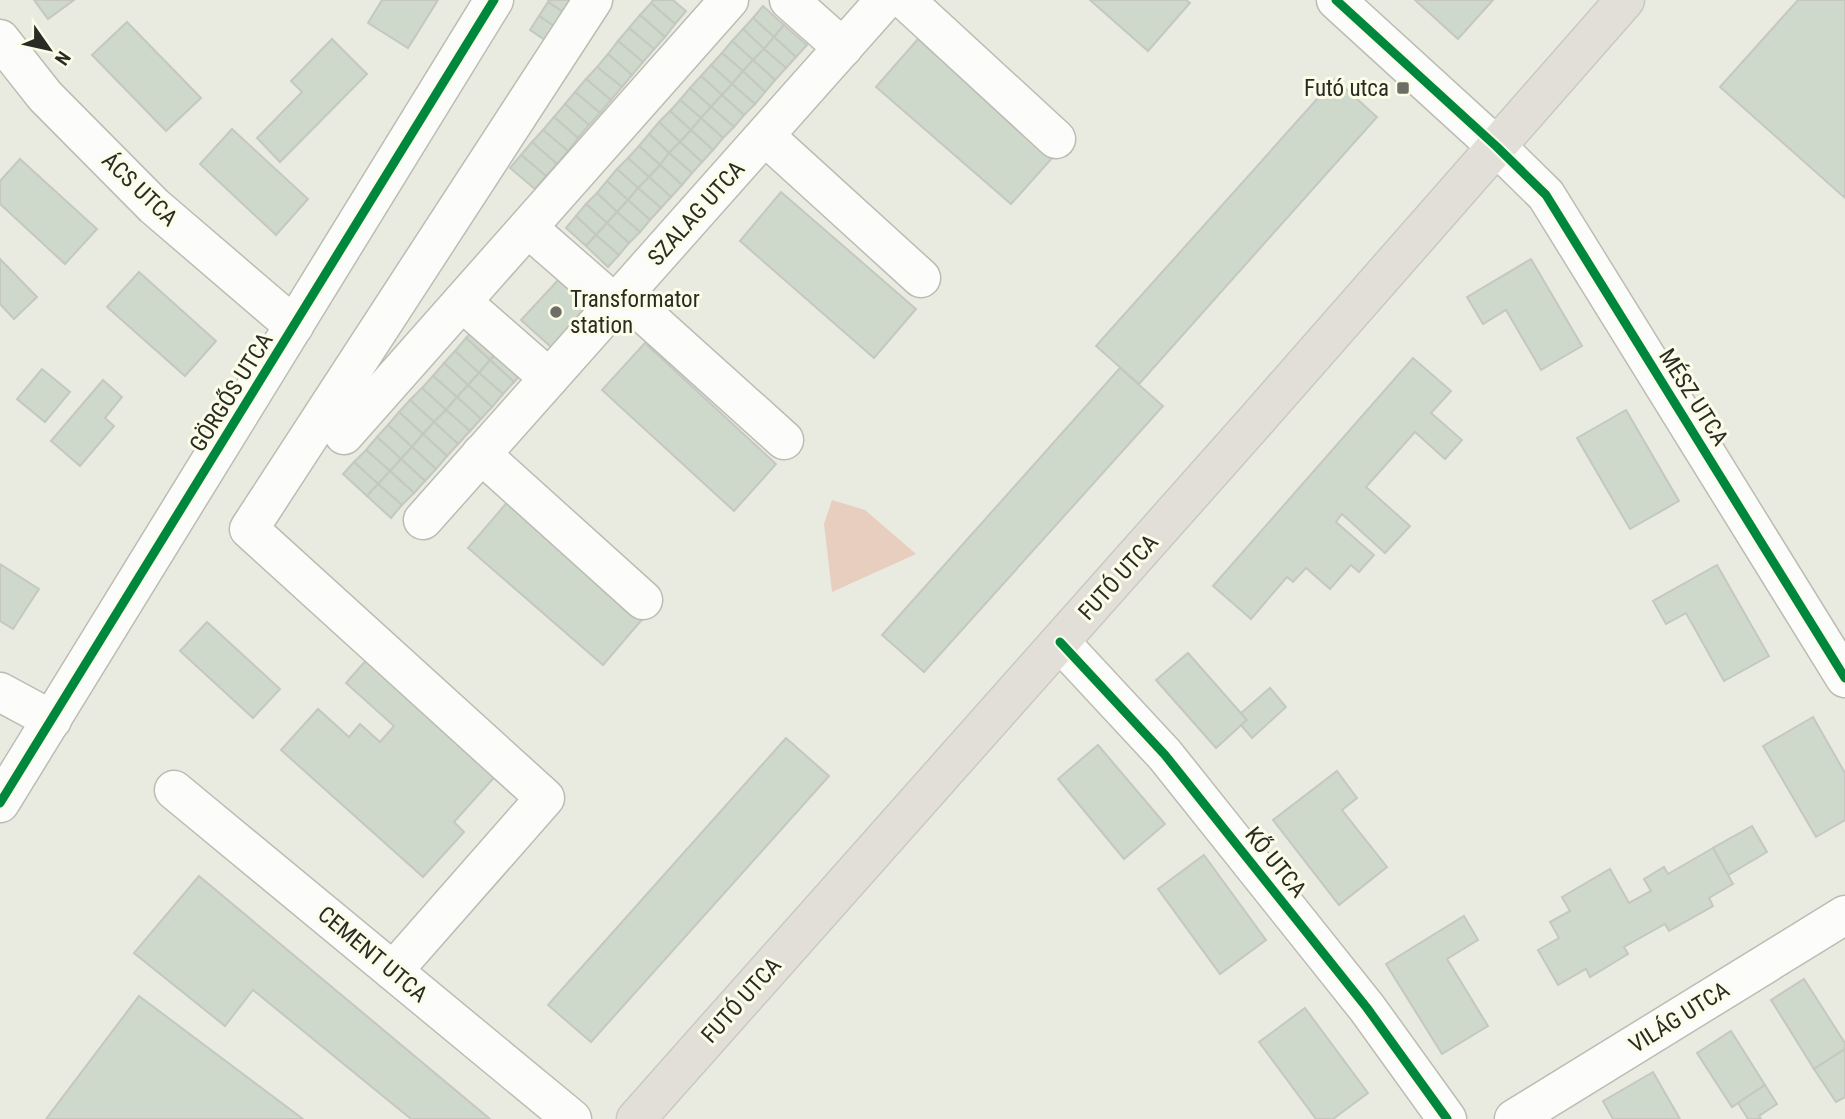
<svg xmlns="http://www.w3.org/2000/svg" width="1845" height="1119" viewBox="0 0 1845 1119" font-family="'Roboto Condensed',sans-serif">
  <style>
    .green { fill: #e7cebe }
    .building { fill: #ced8cb; stroke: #c5c8c1; stroke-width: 2 }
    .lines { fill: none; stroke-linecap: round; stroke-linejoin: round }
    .minor-casing { stroke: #bbbcb3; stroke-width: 41 }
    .major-casing { stroke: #c9c9c4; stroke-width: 41 }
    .minor { stroke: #fcfcfa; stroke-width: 38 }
    .major { stroke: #e2dfd8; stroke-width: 38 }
    .cycleway-casing { stroke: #fbfde8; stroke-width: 13 }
    .cycleway { stroke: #00873e; stroke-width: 9 }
    .poi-dot { fill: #6d6e66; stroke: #fbfde8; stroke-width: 2.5 }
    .labels { text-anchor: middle; stroke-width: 6; stroke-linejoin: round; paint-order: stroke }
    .poi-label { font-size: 23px; fill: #2a2b24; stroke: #fbfde8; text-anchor: end }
    .street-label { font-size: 23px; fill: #2a2b24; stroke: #fbfde8 }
  </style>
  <rect width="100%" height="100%" fill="#eaebe0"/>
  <polygon class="green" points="832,500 865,510 916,554 832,592 824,524"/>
  <g class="building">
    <polygon points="34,0 74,0 48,19"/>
    <polygon points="382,0 438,0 408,48 368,23"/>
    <polygon points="549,0 575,0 575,20 548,2"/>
    <polygon points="653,0 673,0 686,11 675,24 651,3"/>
    <polygon points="1090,0 1186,0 1190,3 1148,51"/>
    <polygon points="1415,0 1493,0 1458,39"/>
    <polygon points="1798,0 1845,0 1845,198 1720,87"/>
    <polygon points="548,2 575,20 566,34 539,16"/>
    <polygon points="651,3 675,24 665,37 640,15"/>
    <polygon points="763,6 784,25 774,37 753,18"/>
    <polygon points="640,15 665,37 654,49 629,28"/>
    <polygon points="539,16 566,34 557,48 530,30"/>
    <polygon points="753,18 774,37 764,49 743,29"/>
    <polygon points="127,22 201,98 166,131 92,55"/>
    <polygon points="784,25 807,45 796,57 774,37"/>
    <polygon points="629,28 654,49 643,62 618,41"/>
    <polygon points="743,29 764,49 753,60 732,41"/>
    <polygon points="774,37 796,57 786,68 764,49"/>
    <polygon points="332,39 367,74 280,162 257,138 302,92 291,81"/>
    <polygon points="918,39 1053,157 1011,204 876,87"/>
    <polygon points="618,41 643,62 632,75 608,54"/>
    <polygon points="732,41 753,60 743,71 722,53"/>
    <polygon points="764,49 786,68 775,80 753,60"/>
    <polygon points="722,53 743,71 732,84 711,65"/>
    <polygon points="608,54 632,75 622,87 597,67"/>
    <polygon points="753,60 775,80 765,92 743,71"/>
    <polygon points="711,65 732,84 722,95 701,76"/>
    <polygon points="597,67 622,87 611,100 586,79"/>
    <polygon points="743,71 765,92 755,104 732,84"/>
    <polygon points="701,76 722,95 711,107 690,88"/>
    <polygon points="586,79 611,100 600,113 575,92"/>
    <polygon points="1335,79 1377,117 1139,384 1096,346"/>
    <polygon points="732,84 755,104 744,115 722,95"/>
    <polygon points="690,88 711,107 701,118 680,100"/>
    <polygon points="575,92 600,113 589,125 565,104"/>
    <polygon points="722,95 744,115 734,127 711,107"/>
    <polygon points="680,100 701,118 691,130 670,111"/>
    <polygon points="565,104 589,125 578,138 554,117"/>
    <polygon points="711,107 734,127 723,138 701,118"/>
    <polygon points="670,111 691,130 680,142 659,122"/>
    <polygon points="554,117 578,138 568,151 543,130"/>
    <polygon points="701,118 723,138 713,150 691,130"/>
    <polygon points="659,122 680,142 669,153 649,134"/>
    <polygon points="232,129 308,199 276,235 200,164"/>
    <polygon points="543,130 568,151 557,164 532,142"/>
    <polygon points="691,130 713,150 702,162 680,142"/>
    <polygon points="649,134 669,153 660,165 639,146"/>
    <polygon points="532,142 557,164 546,176 521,155"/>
    <polygon points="680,142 702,162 692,173 669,153"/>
    <polygon points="639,146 660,165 649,177 628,158"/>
    <polygon points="669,153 692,173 682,185 660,165"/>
    <polygon points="521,155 546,176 535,189 510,168"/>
    <polygon points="628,158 649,177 638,188 617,169"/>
    <polygon points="20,159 97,229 65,264 0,204 0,181"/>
    <polygon points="660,165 682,185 671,197 649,177"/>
    <polygon points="617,169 638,188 628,200 607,181"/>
    <polygon points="649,177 671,197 661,208 638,188"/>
    <polygon points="607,181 628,200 617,212 597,193"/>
    <polygon points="638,188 661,208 650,220 628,200"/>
    <polygon points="781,192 916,309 874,358 740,241"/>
    <polygon points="597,193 617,212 607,223 586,204"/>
    <polygon points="628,200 650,220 640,232 617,212"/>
    <polygon points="586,204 607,223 596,235 576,216"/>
    <polygon points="617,212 640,232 629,243 607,223"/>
    <polygon points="576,216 596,235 586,246 566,228"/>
    <polygon points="607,223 629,243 619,255 596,235"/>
    <polygon points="596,235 619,255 608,267 586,246"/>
    <polygon points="0,259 37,297 14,319 0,304"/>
    <polygon points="1531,259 1582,346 1541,370 1506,310 1483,324 1467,297"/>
    <polygon points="139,272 216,341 185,376 107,307"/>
    <polygon points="561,277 590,304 551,347 521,320"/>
    <polygon points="477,326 502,348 490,360 466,338"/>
    <polygon points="466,338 490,360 479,373 455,351"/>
    <polygon points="645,343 776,464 734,511 602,390"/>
    <polygon points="502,348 525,370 514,382 490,360"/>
    <polygon points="455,351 479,373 468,385 444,363"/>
    <polygon points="1413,358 1451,391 1431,413 1462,440 1445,459 1415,432 1366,487 1410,526 1385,553 1342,514 1336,522 1374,555 1359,572 1351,565 1330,589 1306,568 1293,582 1287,577 1251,619 1213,586"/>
    <polygon points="490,360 514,382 503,394 479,373"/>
    <polygon points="444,363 468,385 457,397 433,376"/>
    <polygon points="1120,368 1163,406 924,672 882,635"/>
    <polygon points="42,369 70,392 45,422 17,399"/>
    <polygon points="479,373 503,394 492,407 468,385"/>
    <polygon points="433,376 457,397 446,410 422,388"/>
    <polygon points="103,380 122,397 105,418 114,426 80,466 51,441"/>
    <polygon points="468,385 492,407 481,419 457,397"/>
    <polygon points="422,388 446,410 434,422 410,400"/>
    <polygon points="457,397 481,419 470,431 446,410"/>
    <polygon points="410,400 434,422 423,434 399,412"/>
    <polygon points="446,410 470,431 458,444 434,422"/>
    <polygon points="1626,410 1679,501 1630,529 1577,438"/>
    <polygon points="399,412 423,434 412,447 388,425"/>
    <polygon points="434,422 458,444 447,456 423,434"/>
    <polygon points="388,425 412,447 401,459 377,437"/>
    <polygon points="423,434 447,456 436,469 412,447"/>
    <polygon points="377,437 401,459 390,471 366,450"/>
    <polygon points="412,447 436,469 425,481 401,459"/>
    <polygon points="366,450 390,471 378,484 354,462"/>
    <polygon points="401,459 425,481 414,493 390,471"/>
    <polygon points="354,462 378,484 367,496 343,474"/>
    <polygon points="390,471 414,493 402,505 378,484"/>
    <polygon points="378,484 402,505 391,518 367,496"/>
    <polygon points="510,499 645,616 603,665 468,548"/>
    <polygon points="0,564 39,589 13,629 0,621"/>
    <polygon points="1717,565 1769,656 1724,681 1686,613 1666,624 1653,601"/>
    <polygon points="207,622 280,689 253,718 180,651"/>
    <polygon points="1188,653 1247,720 1216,748 1156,680"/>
    <polygon points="369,657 499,772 454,822 464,832 423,877 281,750 318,709 349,737 360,724 380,742 394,726 346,683"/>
    <polygon points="1270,688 1286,707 1252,738 1241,725 1247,720 1241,713"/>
    <polygon points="1813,717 1845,773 1845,820 1816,837 1763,746"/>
    <polygon points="786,738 829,776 591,1042 548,1005"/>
    <polygon points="1098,745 1165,824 1124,859 1058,779"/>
    <polygon points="1337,771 1357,798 1342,810 1387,867 1339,905 1273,820"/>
    <polygon points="1752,826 1767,852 1728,875 1713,848"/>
    <polygon points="1713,848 1733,884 1709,898 1713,906 1669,931 1665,924 1624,947 1628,954 1590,977 1586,969 1558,985 1538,950 1559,938 1550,922 1570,911 1562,897 1610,869 1629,903 1651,891 1644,879 1664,867 1668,874"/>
    <polygon points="1204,855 1266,940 1220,974 1158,889"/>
    <polygon points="199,876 490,1119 411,1119 253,990 225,1026 134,953"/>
    <polygon points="1464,916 1478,940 1447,959 1488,1026 1442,1054 1386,964"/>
    <polygon points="1804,979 1845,1043 1845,1049 1814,1069 1771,1000"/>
    <polygon points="139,996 303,1119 46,1119"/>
    <polygon points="1305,1008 1368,1093 1333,1119 1316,1119 1259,1042"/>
    <polygon points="1731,1031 1765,1085 1732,1107 1697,1053"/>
    <polygon points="1845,1049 1845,1097 1836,1102 1814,1069"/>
    <polygon points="1653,1072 1680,1119 1613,1119 1603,1101"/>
    <polygon points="1765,1085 1777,1104 1759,1116 1761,1119 1748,1119 1738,1103"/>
  </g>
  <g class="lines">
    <g class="minor-casing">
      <g id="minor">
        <polyline points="789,0 843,48"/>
        <polyline points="905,0 1056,139"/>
        <polyline points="1336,0 1497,147 1546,195 1845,678"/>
        <polyline points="0,39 45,96 154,206 294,326"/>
        <polyline points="765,136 921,278"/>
        <polyline points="528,228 615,304"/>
        <polyline points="623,295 784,440"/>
        <polyline points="462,302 549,378"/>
        <polyline points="344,435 729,0"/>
        <polyline points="481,454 643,600"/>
        <polyline points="423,520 885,0"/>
        <polyline points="1060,642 1165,755 1367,1008 1447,1119"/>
        <polyline points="0,692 52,720"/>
        <polyline points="174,790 572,1119"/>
        <polyline points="0,803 494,0"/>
        <polyline points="393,971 545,798 249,529 593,0"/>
        <polyline points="1514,1119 1845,915"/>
      </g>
    </g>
    <g class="major-casing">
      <polyline id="major" points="636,1119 1259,417 1625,0"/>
    </g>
    <use href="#minor" class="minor"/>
    <use href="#major" class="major"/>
    <g class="cycleway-casing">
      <g id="cycleway">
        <polyline points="1336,0 1497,147 1546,195 1845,678"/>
        <polyline points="1060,642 1165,755 1367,1008 1447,1119"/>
        <polyline points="0,803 494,0"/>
      </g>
    </g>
    <use href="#cycleway" class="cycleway"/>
  </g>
  <g class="poi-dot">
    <rect x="1396" y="81" width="14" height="14" rx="3.5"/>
    <circle cx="556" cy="312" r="7"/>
  </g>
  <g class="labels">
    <g class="poi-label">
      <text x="1389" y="96">Futó utca</text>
      <text x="570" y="307" text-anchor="start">Transformator<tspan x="570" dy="26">station</tspan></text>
    </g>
    <g class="street-label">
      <text transform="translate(140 189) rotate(44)" y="8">ÁCS UTCA</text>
      <text transform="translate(696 213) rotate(-48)" y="8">SZALAG UTCA</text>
      <text transform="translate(231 392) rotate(-58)" y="8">GÖRGŐS UTCA</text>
      <text transform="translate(1694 397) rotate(58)" y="8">MÉSZ UTCA</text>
      <text transform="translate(1118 577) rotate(-48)" y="8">FUTÓ UTCA</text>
      <text transform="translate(1276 862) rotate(51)" y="8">KŐ UTCA</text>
      <text transform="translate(373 954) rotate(40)" y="8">CEMENT UTCA</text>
      <text transform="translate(741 1000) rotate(-48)" y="8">FUTÓ UTCA</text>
      <text transform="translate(1679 1017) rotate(-32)" y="8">VILÁG UTCA</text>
    </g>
  </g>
  <g transform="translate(49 49) rotate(124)" stroke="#fbfde8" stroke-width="5" paint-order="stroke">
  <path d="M0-5L12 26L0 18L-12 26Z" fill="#2a2b24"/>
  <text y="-10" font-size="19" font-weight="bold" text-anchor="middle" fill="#2a2b24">N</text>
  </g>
</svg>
